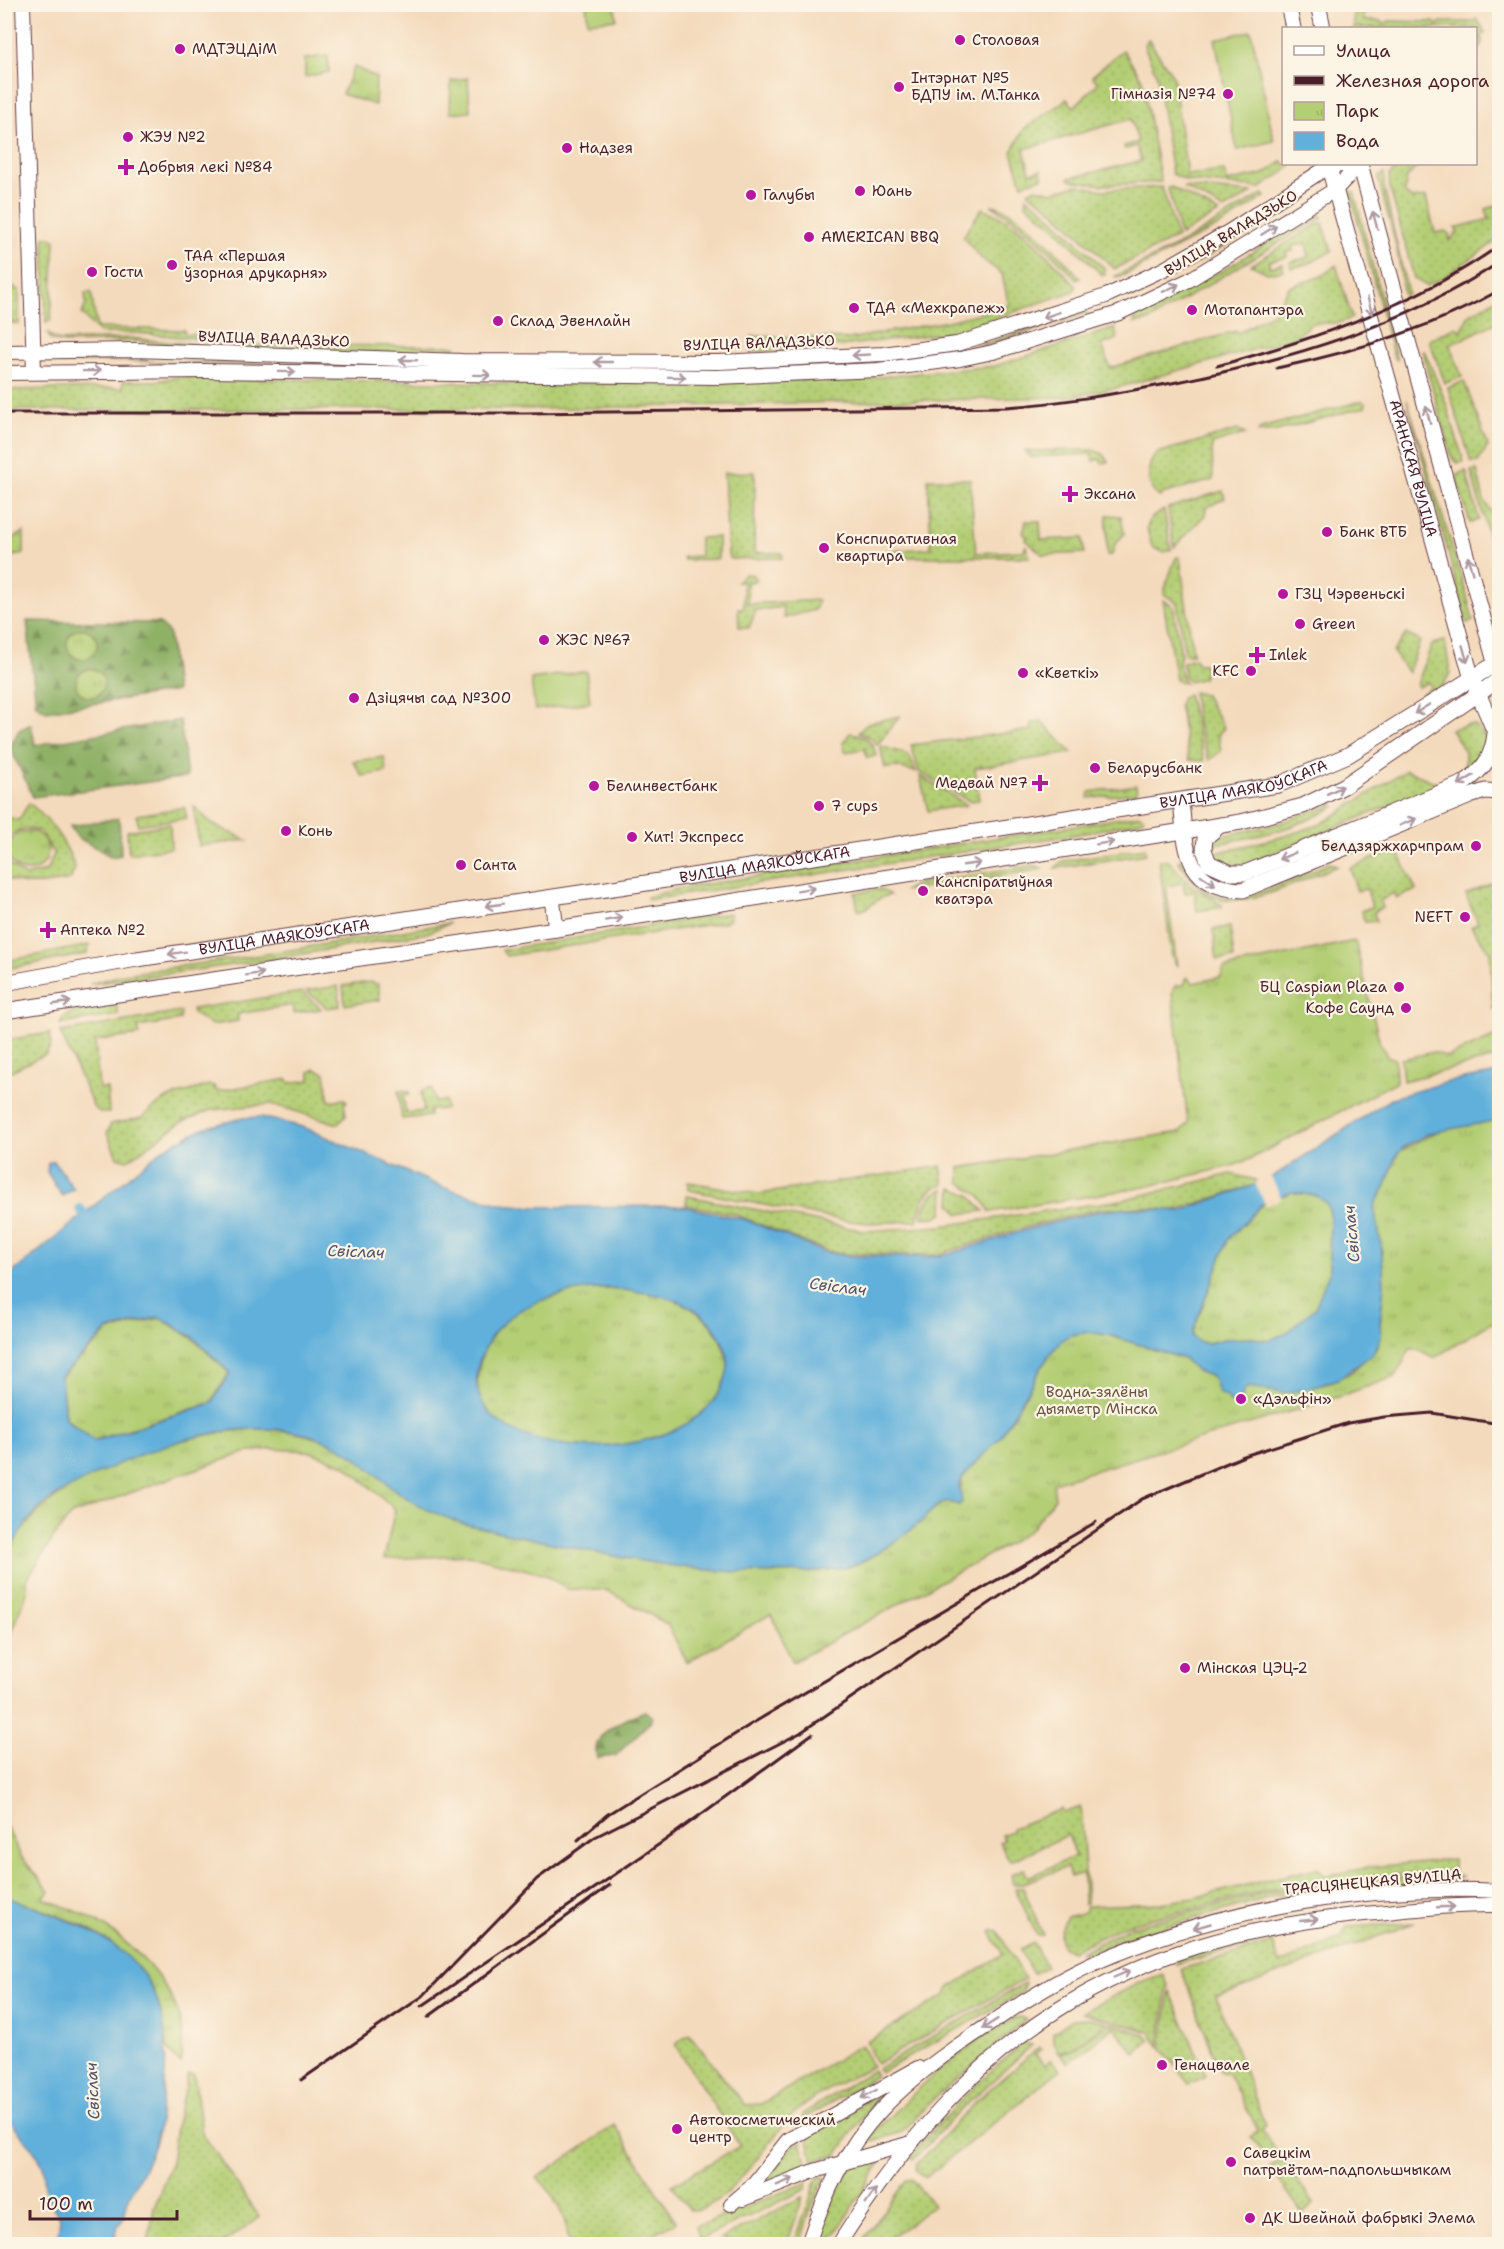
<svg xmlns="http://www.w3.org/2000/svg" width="1504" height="2249" viewBox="0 0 1504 2249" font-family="'Shantell Sans',sans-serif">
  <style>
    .grass { fill: url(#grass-dots); stroke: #7f7650; stroke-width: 1.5 }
    .forest { fill: url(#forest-firs); stroke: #6c6848; stroke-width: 1.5 }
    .park { fill: url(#park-tufts); stroke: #7f7650; stroke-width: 1.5 }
    .pitch { fill: #b4ce74; stroke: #7f7650; stroke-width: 1.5 }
    .water { fill: #61b0db; stroke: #566883; stroke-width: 1.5; fill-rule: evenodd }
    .pier { fill: #f4dabc }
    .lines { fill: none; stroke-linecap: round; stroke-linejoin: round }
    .canal { stroke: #61b0db; stroke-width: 10 }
    .secondary-casing { stroke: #643b41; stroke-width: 16 }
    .primary-casing { stroke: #643b41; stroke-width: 17 }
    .secondary { stroke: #fff; stroke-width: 14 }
    .primary { stroke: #fff; stroke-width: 15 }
    .rail { stroke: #4a1f2b; stroke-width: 3 }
    .oneway { stroke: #ae9aa0 }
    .poi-dot { fill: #b5179e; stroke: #fcf5e5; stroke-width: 2 }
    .labels { text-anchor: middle; stroke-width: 4.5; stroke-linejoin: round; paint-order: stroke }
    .poi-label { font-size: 15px; fill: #4a1f2b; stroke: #fcf5e5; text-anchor: start }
    .street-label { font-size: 15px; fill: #4a1f2b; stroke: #fcf5e5 }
    .park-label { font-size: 15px; fill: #6a5441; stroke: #fcf5e5 }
    .water-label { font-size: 16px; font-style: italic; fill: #525269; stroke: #fcf5e5 }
  </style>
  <defs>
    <pattern id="grass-dots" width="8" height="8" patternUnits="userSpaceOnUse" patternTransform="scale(1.5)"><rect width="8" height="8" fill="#b4ce74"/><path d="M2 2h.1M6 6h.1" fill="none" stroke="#9cb065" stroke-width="1.8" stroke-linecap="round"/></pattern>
    <pattern id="forest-firs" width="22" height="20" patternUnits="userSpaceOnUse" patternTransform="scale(1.5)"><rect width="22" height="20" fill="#8fb166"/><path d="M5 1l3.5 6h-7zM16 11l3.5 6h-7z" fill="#778f54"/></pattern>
    <pattern id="park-tufts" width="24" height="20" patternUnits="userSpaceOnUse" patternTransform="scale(1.5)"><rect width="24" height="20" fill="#b4ce74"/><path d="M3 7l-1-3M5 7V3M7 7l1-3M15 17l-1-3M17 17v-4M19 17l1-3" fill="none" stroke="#9cb065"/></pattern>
  </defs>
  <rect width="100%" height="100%" fill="#fcf5e5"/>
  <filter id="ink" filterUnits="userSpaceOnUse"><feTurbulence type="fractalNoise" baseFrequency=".0167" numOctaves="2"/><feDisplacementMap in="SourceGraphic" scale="12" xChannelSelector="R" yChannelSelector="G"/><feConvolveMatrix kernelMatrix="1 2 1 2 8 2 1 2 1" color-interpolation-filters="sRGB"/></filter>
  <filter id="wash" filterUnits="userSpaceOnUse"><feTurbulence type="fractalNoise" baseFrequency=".008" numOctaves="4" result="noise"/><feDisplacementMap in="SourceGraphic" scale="24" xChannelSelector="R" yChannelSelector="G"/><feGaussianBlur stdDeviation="1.35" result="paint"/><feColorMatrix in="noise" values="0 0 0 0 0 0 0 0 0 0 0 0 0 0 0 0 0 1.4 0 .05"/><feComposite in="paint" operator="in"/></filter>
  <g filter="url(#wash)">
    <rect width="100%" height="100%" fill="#f4dabc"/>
    <g class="grass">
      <polygon points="1354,5 1363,5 1364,21 1381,21 1384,24 1389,21 1434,22 1437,25 1441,22 1472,22 1477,19 1486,33 1480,37 1483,41 1476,53 1476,28 1354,28"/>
      <polygon points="1148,39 1173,76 1187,175 1224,171 1227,182 1264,174 1283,161 1284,164 1292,164 1289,168 1261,188 1188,181 1172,174 1157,76 1144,45"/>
      <polygon points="1123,50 1142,79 1161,182 1102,185 1070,180 1069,178 1141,161 1137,146 1125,149 1124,146 1138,142 1131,119 1024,149 1030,173 1041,170 1042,178 1022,184 1012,152 1024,129 1067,99 1074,107 1098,83 1092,76"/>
      <polygon points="1406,164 1420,164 1407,177 1404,193 1412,199 1426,197 1435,233 1445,231 1450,234 1449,241 1458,232 1455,228 1489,219 1486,209 1499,205 1499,239 1443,278 1426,286 1414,278 1390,188 1389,176 1397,167"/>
      <polygon points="1384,173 1384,187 1408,294 1404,296 1397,249 1378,178"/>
      <polygon points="1078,185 1102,190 1162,187 1177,237 1115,269 1048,206 1028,192 1036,188 1052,192"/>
      <polygon points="1171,187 1219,213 1180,235 1168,188"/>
      <polygon points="1183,187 1252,193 1224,210"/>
      <polygon points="1350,191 1354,192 1397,360 1394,358"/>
      <polygon points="1306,192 1308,195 1189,268 1132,297 1130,294 1188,266"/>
      <polygon points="1263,194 1265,197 1224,223 1123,276 1114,277 1180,244"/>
      <polygon points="1027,197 1042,208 1104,268 1105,274 1102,275 1054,227 1026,204"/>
      <path d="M991,205c24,1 73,54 89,73l-3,2c-26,-28 -52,-55 -86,-75z"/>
      <path d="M982,208c38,14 64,46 92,76l2,3 -2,4 -95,33 -9,6 -130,16 -88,6v-16l97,3 99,-18 61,-15 -7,-32 -21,-16 -18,-21z"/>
      <polygon points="1319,213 1322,217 1148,321 1134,323 1135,315 1227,268 1307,218"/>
      <polygon points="1319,223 1323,223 1332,251 1310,263 1291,268 1290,262 1309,257 1306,243 1292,246 1293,251 1286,252 1287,257 1269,261 1269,267 1282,264 1284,270 1268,273 1251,265"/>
      <polygon points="44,237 51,237 55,241 51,320 46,323"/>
      <polygon points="1336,265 1352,318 1339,323 1312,323 1294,338 1116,388 1068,397 538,409 5,410 4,382 6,390 123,388 123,381 157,381 176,377 538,384 754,382 878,377 995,366 1115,328 1117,339 1102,345 1110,368 1236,331 1238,333 1273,313 1289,287 1322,276"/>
      <polygon points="4,283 19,290 19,324 12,323 5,315"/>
      <polygon points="91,292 97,328 184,330 185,334 203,335 202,339 137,333 99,333 82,314 86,304 85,293"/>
      <polygon points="1499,297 1499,321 1450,345 1462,377 1445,383 1429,340 1456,327 1461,331 1469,315"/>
      <polygon points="1087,311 1088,313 965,352 823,367 715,371 356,368 117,361 61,363 59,360 716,370 885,360 965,350"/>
      <polygon points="48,334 59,341 130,338 201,345 196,349 137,341 65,343 51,340"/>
      <polygon points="218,345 456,346 451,352 329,352 220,347"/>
      <polygon points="1424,350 1446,403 1464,462 1457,463 1452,458 1422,351"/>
      <polygon points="1464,381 1488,446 1478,462 1471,462 1448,388"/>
      <polygon points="1407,400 1466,593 1473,621 1467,623"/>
      <polygon points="1362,401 1366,404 1365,407 1273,432 1258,432 1261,428"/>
      <path d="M1238,430l7,4 -33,10 1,36 -51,14 -2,3c-14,-6 -15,-34 -3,-44z"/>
      <polygon points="1092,450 1103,454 1109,462 1102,463 1100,459 1093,461 1092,454 1031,457 1025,451"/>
      <polygon points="1477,470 1484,501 1499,524 1499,575 1471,471"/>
      <polygon points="1466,471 1479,520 1470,523 1457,480 1458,474"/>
      <polygon points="755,472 754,553 782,553 782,558 731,559 728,555 724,473"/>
      <polygon points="928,479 970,479 976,553 1023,551 1026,546 1029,557 887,557 887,551 931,548"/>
      <polygon points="1223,491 1225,498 1206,508 1205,515 1174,547 1168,508"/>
      <polygon points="1164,510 1171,550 1163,552 1152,547 1147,528 1151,518"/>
      <polygon points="1107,515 1121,516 1124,534 1115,544 1112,555 1107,555"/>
      <polygon points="1026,521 1040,521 1041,540 1083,538 1084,553 1043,555 1026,540 1027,537 1023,533"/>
      <polygon points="24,532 24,554 5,557 5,543"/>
      <polygon points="718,537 718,559 684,560 683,557 700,556 699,538"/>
      <path d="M1177,557l3,1 13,96h-8l-8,-51 -13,-9c0,-4 10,-34 13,-37z"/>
      <polygon points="745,574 754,575 756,581 747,582 748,604 818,600 815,610 784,618 783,607 756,610 749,628 739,627 738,608 744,608 743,582 737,582"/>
      <path d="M1163,600l10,6 8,48c-4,10 -1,20 4,29l-9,-3z"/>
      <polygon points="1406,634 1420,641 1408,673 1393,652"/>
      <polygon points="1445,641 1450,673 1443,685 1424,697 1422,694 1431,687 1428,682 1418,687 1417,685 1430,649 1433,644"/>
      <polygon points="1194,658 1198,664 1204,664 1206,669 1203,678 1189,682 1184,675 1183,662"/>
      <polygon points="1193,692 1205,695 1224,728 1218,735 1221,751 1209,760 1197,723"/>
      <polygon points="1188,694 1204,761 1189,760 1179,704 1182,698"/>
      <polygon points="900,716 877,745 871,738 859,732 868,723"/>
      <polygon points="1041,721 1072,753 975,768 979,800 969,801 919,772 911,745 1032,730 1031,723"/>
      <polygon points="1468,725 1475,725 1487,738 1484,756 1465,775 1465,752 1451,729"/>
      <path d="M850,733c15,2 24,9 26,23l-9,2 -2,-9 -20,3 -2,-9z"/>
      <polygon points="880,746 909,755 916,772 898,767 885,768"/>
      <path d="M1406,770l26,11 16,1 -205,83c-13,2 -23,0 -31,-11l73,-18 36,-12z"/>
      <polygon points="920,776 967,805 928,811"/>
      <polygon points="1136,785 1137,793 1088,798 1090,792"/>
      <path d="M29,803c22,18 37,38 46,65l-5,12c-24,4 -43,8 -65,-2v-21l4,8 16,11 21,-5 8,-17 -14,-23 -15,-3 -18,9 -2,-20 14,3z"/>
      <path d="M1333,804l2,2c-39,24 -81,31 -125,39l7,-8 60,-13z"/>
      <polygon points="194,806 212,824 247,840 199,846"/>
      <polygon points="185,807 186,818 138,825 137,815"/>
      <polygon points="1140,815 1144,818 1141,821 1074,835 648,900 647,897 677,889"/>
      <polygon points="170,824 171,848 129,854 127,831"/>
      <polygon points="1145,848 1146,854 1055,868 1063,861"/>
      <polygon points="1397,849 1416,890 1397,898 1393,893 1380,901 1383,907 1374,912 1376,921 1365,922 1361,911 1372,907 1367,889 1357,891 1350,868"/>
      <polygon points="1159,860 1169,861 1190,885 1222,905 1222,907 1197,911 1195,892 1185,893 1183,883 1166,886 1177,966 1172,957"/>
      <path d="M1180,860c11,15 22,32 41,36 28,8 82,-22 109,-33l7,3c-31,12 -93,45 -123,31 -16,-7 -26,-22 -36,-36z"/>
      <polygon points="1035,865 1043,869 904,891 919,883"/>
      <polygon points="1499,880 1499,1006 1493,1009 1490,952 1471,927 1478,923 1466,895"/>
      <path d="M881,889l9,6c-17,3 -20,15 -32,16l-3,-18z"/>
      <polygon points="729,913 730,919 725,922 506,956 502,950"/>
      <polygon points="450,923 427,933 261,961 90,984 125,974 261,955"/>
      <polygon points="1230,927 1234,958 1217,960 1213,929"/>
      <polygon points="90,945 86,954 5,969 5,961"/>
      <polygon points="370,982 378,984 380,1000 345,1005 343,986"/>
      <polygon points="338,986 340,1006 327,1008 306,991"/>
      <polygon points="302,992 321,1009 294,1013 293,1005 238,1014 238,1021 212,1025 193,1014 192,1009"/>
      <path d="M117,1005l1,10 -58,9c5,-17 41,-16 57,-19z"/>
      <polygon points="181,1012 180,1020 138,1027 140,1035 95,1041 99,1089 107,1088 109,1113 100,1112 94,1108 60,1032"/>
      <polygon points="50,1033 51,1045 46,1054 5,1074 5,1040"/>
      <polygon points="315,1069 325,1073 329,1101 345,1099 347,1102 344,1102 346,1115 338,1124 271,1104 211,1110 182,1122 128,1160 117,1157 107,1133 111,1124 141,1118 165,1099 209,1085 214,1086 217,1091 288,1079 289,1083 310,1080 310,1072"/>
      <polygon points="426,1088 431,1088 435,1102 445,1101 446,1109 430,1110 430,1116 402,1119 398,1091 409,1092 409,1095 403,1096 406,1113 424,1111 421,1093"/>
      <path d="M941,1166l3,18c-20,5 -22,19 -27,37l-49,2 -27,-3 -153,-30v-8l71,12z"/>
      <polygon points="1231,1174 1255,1180 1258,1184 1173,1211 1146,1207 1099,1209 1023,1228 937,1255 844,1254 827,1251 734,1214 686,1205 687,1196 865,1231 941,1226 1122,1200"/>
      <polygon points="952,1188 970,1195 984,1211 959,1214 951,1204"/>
      <path d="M944,1189l-1,24 -8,4 -13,1c4,-15 6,-24 22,-29z"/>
      <polygon points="1081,1807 1087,1903 1084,1904 1083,1873 1070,1877 1067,1867 1020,1884 1013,1884 1011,1874 1024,1869 1028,1877 1076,1856 1068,1835 1010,1861 999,1842 1004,1840 1002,1835 1012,1831 1012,1828 1062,1809 1064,1813"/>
      <path d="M1453,1859v12l-2,1 -75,4 -110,15 -141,34 -53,26c-19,-6 -12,-21 -5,-34l18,-5 2,-6 74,-3 33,-5 122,-30 9,8 46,-9z"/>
      <polygon points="1455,1875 1461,1876 1450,1883 1274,1896 1119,1940 1092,1953 1079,1953 1128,1928 1267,1893 1376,1879"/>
      <polygon points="1015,1888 1023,1888 1043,1935 1037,1936"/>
      <polygon points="1414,1923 1216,1997 1265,2125 1262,2130 1279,2156 1265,2154 1250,2137 1258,2130 1228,2074 1220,2071 1181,1969 1272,1943 1280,1963 1341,1938 1347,1927"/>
      <polygon points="993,1930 998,1931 1025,1979 876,2064 866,2042 946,1995 949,1988 1003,1954 990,1932"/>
      <polygon points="1283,1931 1285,1935 1176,1964 1179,1958"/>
      <polygon points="1033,1942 1046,1967 1033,1974 1020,1950"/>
      <polygon points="1163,1974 1168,1985 1159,2046 1150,2032 1082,2012 1141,1982"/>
      <polygon points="1025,1983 1022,1992 1004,2003 880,2073 877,2069"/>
      <polygon points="1170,1991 1206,2076 1189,2084 1161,2047"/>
      <path d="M1018,2017l9,2 -89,76 -36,37 -40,12c48,-47 95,-98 156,-127z"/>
      <polygon points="1089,2018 1107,2022 1072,2048 1058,2052 1053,2043 1053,2033 1073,2019"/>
      <polygon points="1110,2023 1146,2035 1150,2040 1135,2054 1114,2027 1068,2063 1060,2053 1072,2050"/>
      <path d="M689,2034l56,71 16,-1 100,-59 11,21c-23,13 -51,25 -72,42 -29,23 -71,105 -110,102l-18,-25 68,-39 -65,-101z"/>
      <path d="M1025,2043l7,2 -72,65 -47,50 -2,-5c35,-39 71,-81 114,-112z"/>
      <polygon points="1039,2047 1041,2049 1035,2054 1045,2065 1051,2059 1060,2070 925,2178 916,2170 917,2164 977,2100"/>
      <polygon points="873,2070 876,2076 803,2119 802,2114"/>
      <polygon points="188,2074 194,2074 202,2133 259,2217 223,2244 148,2244 154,2208 171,2163 177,2120"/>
      <polygon points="884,2091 858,2123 837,2155 813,2161 807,2135"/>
      <path d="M615,2125l61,97 -43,22h-62c-5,-8 -3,-14 -6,-22 -5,-15 -16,-35 -28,-44z"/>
      <polygon points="801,2142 807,2165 762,2184 792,2146"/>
      <polygon points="883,2158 829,2244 817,2244 829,2206 849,2167"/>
      <polygon points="1283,2160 1314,2204 1303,2214 1273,2172 1271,2167"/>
      <polygon points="818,2177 825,2177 811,2208 800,2244 794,2244"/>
      <polygon points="907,2179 911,2179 934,2205 883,2244 860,2244"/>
      <polygon points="808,2182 806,2189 700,2240 696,2227"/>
      <polygon points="803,2197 787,2244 740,2244 721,2239"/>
    </g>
    <g class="forest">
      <polygon points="27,621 159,623 169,633 176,691 46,711 36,704"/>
      <polygon points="180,720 187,777 33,797 10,747 19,730 31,724 35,745"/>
      <polygon points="119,818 121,855 112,857 77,837 70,826"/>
      <path d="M645,1711l8,6 -3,5 -35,34 -18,2c-8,-26 29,-39 48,-47z"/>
    </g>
    <g class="park">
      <polygon points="586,5 615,5 616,19 588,22"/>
      <polygon points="328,56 329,72 305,77 305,59"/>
      <polygon points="354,67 376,77 375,105 342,94"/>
      <polygon points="468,78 470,111 450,113 451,81"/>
      <circle cx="82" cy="644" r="15"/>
      <circle cx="90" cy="683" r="14"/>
      <polygon points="384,757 386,772 362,776 353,761"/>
      <circle cx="28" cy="851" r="20"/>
      <polygon points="1355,941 1380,1044 1387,1056 1395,1059 1396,1082 1250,1159 1235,1165 1145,1187 990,1212 980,1196 960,1182 960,1168 1180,1132 1188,1123 1172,992 1175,986 1184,985 1187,977 1193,983 1221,977 1224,968"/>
      <polygon points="1499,1035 1499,1057 1403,1081 1401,1059 1434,1052 1447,1057"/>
      <path d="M1499,1120v198l-65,40 -16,-9h-8l-15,28 -66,23 -276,83 2,15 -24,31 -22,15 -216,118 -22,-48 -84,48 -20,-38 -61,-34 -39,-1 -21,-14 -76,-20 -86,4 11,-50 -50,-44 -37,-14 -36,-2 -28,4 -71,24 -102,38 -17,22 -27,42v14l-22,54c0,-18 -4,-73 0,-86 27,-79 160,-124 236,-131 28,-3 58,2 85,11 29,10 49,34 73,52 22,15 44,25 70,32 123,26 247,61 374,43 19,-2 59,-30 74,-43 8,-6 15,-16 24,-21 6,-3 12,-1 18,1l3,-27 39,-42 48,-81 13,-15 9,-5 18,-3 23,4 72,23 13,12 16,6 4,12 12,9v4l11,2 3,-12 6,-5 40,5 37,-8 24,-11 28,-25 6,-64 -3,-41 -7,-36 12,-22 12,-33 40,-21z"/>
      <polygon points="1291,1192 1317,1196 1326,1203 1330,1213 1329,1273 1316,1308 1286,1333 1268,1341 1254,1338 1224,1339 1208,1343 1199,1342 1192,1337 1194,1328 1228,1240 1262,1204"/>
      <path d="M586,1289c62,-1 133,6 143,81 -6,16 -15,35 -29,46 -51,37 -158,47 -208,2 -29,-27 -10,-80 17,-101 22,-16 51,-23 77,-28z"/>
      <polygon points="160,1318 192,1338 229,1373 211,1403 94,1440 65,1418 61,1377 109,1331"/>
      <path d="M4,1822l18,36 28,33 -7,7c17,8 35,12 51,22 35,20 82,65 87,107 2,12 1,25 0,37 -4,-5 -13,-12 -14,-18 -5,-17 -2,-29 -11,-48 -26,-62 -94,-82 -151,-101z"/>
    </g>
    <g class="pitch">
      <polygon points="1251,31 1274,141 1237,150 1215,39"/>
      <polygon points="586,671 590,702 535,710 531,679"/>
    </g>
    <g class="water">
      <path d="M1499,1073v47l-69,13 -25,13 -9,10 -10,29 -12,22 7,36 3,41 -4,37 1,17 -8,16 -35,25 -29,10 -26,4 -34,-6 -6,5 -3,12 -11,-2v-4l-11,-5 -5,-16 -16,-6 -13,-12 -72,-23 -23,-4 -18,3 -9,5 -13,15 -48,81 -39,42 -3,9 3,15 -3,3c-6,-2 -12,-4 -18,-1 -9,4 -16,15 -24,21 -14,12 -57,41 -74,43 -127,18 -251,-17 -374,-43 -26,-7 -48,-17 -70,-32 -23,-17 -42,-39 -70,-51 -75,-31 -163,-2 -232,32 -21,11 -45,21 -61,38 -14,14 -23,33 -31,50v-283l158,-130 40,-21 40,-10 18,-1 42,10 142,61 55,16 36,3 146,-1 65,14 77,32 26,4 78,1 21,-3 76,-24 74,-19 34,-3 48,3 87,-31 124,-82 55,-16zM1291,1192l26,4 9,7 4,10 -1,60 -14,35 -29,25 -18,8 -14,-3 -30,1 -16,4 -9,-1 -7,-5 2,-9 34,-88 34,-36zM606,1288c49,5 102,9 120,63 5,17 0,28 -8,43 -53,87 -301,64 -228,-55 23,-37 75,-49 116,-51zM159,1317l34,20 37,36 -18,30 -117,38 -30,-22 -4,-43 47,-46z"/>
      <polygon points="54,1161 74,1189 62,1196 47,1172 48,1163"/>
      <path d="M5,1897c139,46 181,84 152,236 -6,29 -19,42 -29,67 -3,9 -2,19 -10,25l-4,19h-57l3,-26 -14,-22 -3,-29 -6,-13 -32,-39z"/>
    </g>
    <polygon class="pier" points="1270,1175 1282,1199 1266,1206 1255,1183"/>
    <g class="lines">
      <polyline class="canal" points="80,1209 83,1213"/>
    </g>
  </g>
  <g filter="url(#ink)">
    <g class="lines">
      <g class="secondary-casing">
        <g id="secondary">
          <polyline points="23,4 34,372"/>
          <polyline points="4,352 134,350 462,361 720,362 883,354 957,344 1106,296 1164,269 1230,231 1329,166 1360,164"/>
          <polyline points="4,373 205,371 717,377 878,370 960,359 993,352 1119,313 1189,280 1336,189 1360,164"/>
          <polyline points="743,2199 811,2172 911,2143"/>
          <polyline points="731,2204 751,2187 788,2140 918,2068"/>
          <path d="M808,2244c16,-48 37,-96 73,-134 31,-33 68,-59 106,-84 39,-27 82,-53 126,-71 119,-49 259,-71 387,-64"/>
          <path d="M839,2244c134,-211 275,-304 525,-330 45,-4 90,-10 136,-9"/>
        </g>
      </g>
      <g class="primary-casing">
        <g id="primary">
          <polyline points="1288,4 1293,28"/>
          <polyline points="1318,4 1323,28"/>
          <path id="s1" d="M1328,164l144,515 28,65"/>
          <polyline points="1360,164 1498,673"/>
          <path d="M1181,801c5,47 3,87 62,89l227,-94 15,-5 15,1"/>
          <path d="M1220,825l-15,13 -1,12 5,13 22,10h14l219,-90c20,-14 28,-25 31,-49"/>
          <polyline points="552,898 556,929"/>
          <path id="s2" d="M4,983l133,-24 503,-75 638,-99 70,-30 152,-94"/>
          <polyline points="4,1011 556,929 1241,822 1303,806 1344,786 1500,679"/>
        </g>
      </g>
      <use href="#secondary" class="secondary"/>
      <use href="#primary" class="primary"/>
      <g class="rail">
        <path d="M1217,366c100,-28 197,-60 283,-121"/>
        <path d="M1277,368c76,-16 154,-39 223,-78"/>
        <path d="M4,413h521l481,-6c58,-4 114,-14 171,-25 114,-23 225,-56 323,-120"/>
        <polyline points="578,1840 608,1814 753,1723 1096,1522"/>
        <polyline points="422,2006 667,1839 812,1734"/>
        <polyline points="428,2017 610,1885"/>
        <polyline points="301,2080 423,1996 537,1879 595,1837 800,1733 1142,1499 1244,1456 1348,1423 1384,1417 1432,1413 1500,1424"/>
      </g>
    </g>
    <defs><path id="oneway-shaft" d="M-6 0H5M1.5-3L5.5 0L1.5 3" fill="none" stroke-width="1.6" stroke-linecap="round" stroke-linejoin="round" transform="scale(1.5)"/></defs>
    <g class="oneway">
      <use href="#oneway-shaft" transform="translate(1375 220) rotate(-105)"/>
      <use href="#oneway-shaft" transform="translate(1269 230) rotate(-32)"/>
      <use href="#oneway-shaft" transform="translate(1171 288) rotate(-26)"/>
      <use href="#oneway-shaft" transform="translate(1370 306) rotate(74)"/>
      <use href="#oneway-shaft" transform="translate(1051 315) rotate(161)"/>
      <use href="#oneway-shaft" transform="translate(861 355) rotate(177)"/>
      <use href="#oneway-shaft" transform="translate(408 360) rotate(-178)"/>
      <use href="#oneway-shaft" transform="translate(603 362) rotate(-180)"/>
      <use href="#oneway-shaft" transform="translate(92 371) rotate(-1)"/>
      <use href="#oneway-shaft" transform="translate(287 372) rotate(1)"/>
      <use href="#oneway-shaft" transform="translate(482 375) rotate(1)"/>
      <use href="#oneway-shaft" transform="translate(677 377) rotate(1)"/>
      <use href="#oneway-shaft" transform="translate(1428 415) rotate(-105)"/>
      <use href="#oneway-shaft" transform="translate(1470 565) rotate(-106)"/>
      <use href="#oneway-shaft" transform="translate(1465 654) rotate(74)"/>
      <use href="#oneway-shaft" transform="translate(1422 709) rotate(148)"/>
      <use href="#oneway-shaft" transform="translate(1466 780) rotate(149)"/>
      <use href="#oneway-shaft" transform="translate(1335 790) rotate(-25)"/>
      <use href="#oneway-shaft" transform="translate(1408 822) rotate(-23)"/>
      <use href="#oneway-shaft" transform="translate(1105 843) rotate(-9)"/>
      <use href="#oneway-shaft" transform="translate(1287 856) rotate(158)"/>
      <use href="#oneway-shaft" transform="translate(972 864) rotate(-8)"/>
      <use href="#oneway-shaft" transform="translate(1208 880) rotate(34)"/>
      <use href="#oneway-shaft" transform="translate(806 889) rotate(-9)"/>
      <use href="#oneway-shaft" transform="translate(494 905) rotate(172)"/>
      <use href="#oneway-shaft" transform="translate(614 919) rotate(-10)"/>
      <use href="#oneway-shaft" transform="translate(177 953) rotate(171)"/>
      <use href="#oneway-shaft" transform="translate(255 974) rotate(-9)"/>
      <use href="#oneway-shaft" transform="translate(62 1003) rotate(-8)"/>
      <use href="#oneway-shaft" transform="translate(1446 1907) rotate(-2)"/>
      <use href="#oneway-shaft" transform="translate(1309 1920) rotate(-6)"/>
      <use href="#oneway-shaft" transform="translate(1202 1926) rotate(164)"/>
      <use href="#oneway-shaft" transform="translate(1122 1974) rotate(-23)"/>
      <use href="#oneway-shaft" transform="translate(990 2024) rotate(147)"/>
      <use href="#oneway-shaft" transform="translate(869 2094) rotate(152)"/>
      <use href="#oneway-shaft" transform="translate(785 2182) rotate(-22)"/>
      <use href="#oneway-shaft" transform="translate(871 2196) rotate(-54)"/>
    </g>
  </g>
  <g class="poi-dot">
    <circle cx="960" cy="40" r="6"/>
    <circle cx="180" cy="49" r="6"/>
    <circle cx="899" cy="87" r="6"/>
    <circle cx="1228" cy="94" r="6"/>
    <circle cx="128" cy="137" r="6"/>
    <circle cx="567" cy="148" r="6"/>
    <path d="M123 158h6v6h6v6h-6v6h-6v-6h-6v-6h6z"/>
    <circle cx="860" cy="191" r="6"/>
    <circle cx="751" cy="195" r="6"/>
    <circle cx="809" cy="237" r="6"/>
    <circle cx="172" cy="265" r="6"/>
    <circle cx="92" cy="272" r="6"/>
    <circle cx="854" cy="308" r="6"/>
    <circle cx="1192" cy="310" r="6"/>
    <circle cx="498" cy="321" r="6"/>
    <path d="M1067 485h6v6h6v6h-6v6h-6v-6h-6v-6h6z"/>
    <circle cx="1327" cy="532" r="6"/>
    <circle cx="824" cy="548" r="6"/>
    <circle cx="1283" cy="594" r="6"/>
    <circle cx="1300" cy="624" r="6"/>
    <circle cx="544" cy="640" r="6"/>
    <path d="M1254 646h6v6h6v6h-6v6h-6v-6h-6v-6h6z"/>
    <circle cx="1251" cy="671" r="6"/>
    <circle cx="1023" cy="673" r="6"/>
    <circle cx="354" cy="698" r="6"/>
    <circle cx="1095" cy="768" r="6"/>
    <path d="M1037 774h6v6h6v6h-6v6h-6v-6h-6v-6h6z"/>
    <circle cx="594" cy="786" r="6"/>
    <circle cx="819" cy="806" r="6"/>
    <circle cx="286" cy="831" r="6"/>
    <circle cx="632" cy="837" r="6"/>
    <circle cx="1476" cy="846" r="6"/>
    <circle cx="461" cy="865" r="6"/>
    <circle cx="923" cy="891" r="6"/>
    <circle cx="1465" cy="917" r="6"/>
    <path d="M45 921h6v6h6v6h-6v6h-6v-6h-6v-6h6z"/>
    <circle cx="1399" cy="987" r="6"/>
    <circle cx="1406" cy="1008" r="6"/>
    <circle cx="1241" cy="1399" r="6"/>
    <circle cx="1185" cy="1668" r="6"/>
    <circle cx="1162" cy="2065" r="6"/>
    <circle cx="677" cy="2129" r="6"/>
    <circle cx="1231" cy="2162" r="6"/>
    <circle cx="1250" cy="2218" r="6"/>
  </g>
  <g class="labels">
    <g class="poi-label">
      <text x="972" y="45">Столовая</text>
      <text x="192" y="54">МДТЭЦДіМ</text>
      <text x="911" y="83">Інтэрнат №5<tspan x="911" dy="17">БДПУ ім. М.Танка</tspan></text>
      <text x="1216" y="99" text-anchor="end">Гімназія №74</text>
      <text x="140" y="142">ЖЭУ №2</text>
      <text x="579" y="153">Надзея</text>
      <text x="138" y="172">Добрыя лекі №84</text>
      <text x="872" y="196">Юань</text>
      <text x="763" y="200">Галубы</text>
      <text x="821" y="242">AMERICAN BBQ</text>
      <text x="184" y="261">ТАА «Першая<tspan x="184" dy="17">ўзорная друкарня»</tspan></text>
      <text x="104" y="277">Гости</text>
      <text x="866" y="313">ТДА «Мехкрапеж»</text>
      <text x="1204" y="315">Мотапантэра</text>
      <text x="510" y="326">Склад Эвенлайн</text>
      <text x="1084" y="499">Эксана</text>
      <text x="1339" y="537">Банк ВТБ</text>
      <text x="836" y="544">Конспиративная<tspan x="836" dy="17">квартира</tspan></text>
      <text x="1295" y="599">ГЗЦ Чэрвеньскі</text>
      <text x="1312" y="629">Green</text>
      <text x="556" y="645">ЖЭС №67</text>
      <text x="1269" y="660">Inlek</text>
      <text x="1239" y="676" text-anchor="end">KFC</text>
      <text x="1035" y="678">«Кветкі»</text>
      <text x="366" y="703">Дзіцячы сад №300</text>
      <text x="1107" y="773">Беларусбанк</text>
      <text x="1028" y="788" text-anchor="end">Медвай №7</text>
      <text x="606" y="791">Белинвестбанк</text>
      <text x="831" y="811">7 cups</text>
      <text x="298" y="836">Конь</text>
      <text x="644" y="842">Хит! Экспресс</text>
      <text x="1464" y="851" text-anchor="end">Белдзяржхарчпрам</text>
      <text x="473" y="870">Санта</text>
      <text x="935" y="887">Канспіратыўная<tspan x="935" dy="17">кватэра</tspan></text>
      <text x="1453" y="922" text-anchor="end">NEFT</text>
      <text x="60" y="935">Аптека №2</text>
      <text x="1387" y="992" text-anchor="end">БЦ Caspian Plaza</text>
      <text x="1394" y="1013" text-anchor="end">Кофе Саунд</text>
      <text x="1253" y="1404">«Дэльфін»</text>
      <text x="1197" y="1673">Мінская ЦЭЦ-2</text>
      <text x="1174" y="2070">Генацвале</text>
      <text x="689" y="2125">Автокосметический<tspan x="689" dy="17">центр</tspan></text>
      <text x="1243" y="2158">Савецкім<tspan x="1243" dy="17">патрыётам-падпольшчыкам</tspan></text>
      <text x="1262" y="2223">ДК Швейнай фабрыкі Элема</text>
    </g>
    <g class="street-label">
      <text transform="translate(1231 233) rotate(-31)" y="5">ВУЛІЦА ВАЛАДЗЬКО</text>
      <text transform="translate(274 339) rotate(2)" y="5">ВУЛІЦА ВАЛАДЗЬКО</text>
      <text transform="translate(759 343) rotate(-2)" y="5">ВУЛІЦА ВАЛАДЗЬКО</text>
      <text dy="5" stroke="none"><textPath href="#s1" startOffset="316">АРАНСКАЯ ВУЛІЦА</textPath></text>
      <text dy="5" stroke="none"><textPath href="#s2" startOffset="1256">ВУЛІЦА МАЯКОЎСКАГА</textPath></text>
      <text dy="5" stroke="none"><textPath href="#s2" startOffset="770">ВУЛІЦА МАЯКОЎСКАГА</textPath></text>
      <text dy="5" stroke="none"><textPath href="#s2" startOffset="284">ВУЛІЦА МАЯКОЎСКАГА</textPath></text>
      <text transform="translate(1372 1882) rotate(-5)" y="5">ТРАСЦЯНЕЦКАЯ ВУЛІЦА</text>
    </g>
    <g class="park-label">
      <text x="1097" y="1397">Водна-зялёны<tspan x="1097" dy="17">дыяметр Мінска</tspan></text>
    </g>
    <g class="water-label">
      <text transform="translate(1351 1234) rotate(-95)" y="6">Свіслач</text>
      <text transform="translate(356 1251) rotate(2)" y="6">Свіслач</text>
      <text transform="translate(838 1286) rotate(7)" y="6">Свіслач</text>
      <text transform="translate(92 2091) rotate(-93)" y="6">Свіслач</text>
    </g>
  </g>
  <rect width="1504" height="2249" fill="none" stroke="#fcf5e5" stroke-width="24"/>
  <rect x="1282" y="27" width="195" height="138" fill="#fcf5e5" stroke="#b59f9b" stroke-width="1.5"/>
  <rect x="1294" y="46" width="30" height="9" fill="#ffffff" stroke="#b59f9b" stroke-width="1.5"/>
  <text x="1336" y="57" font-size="18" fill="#4a1f2b">Улица</text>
  <rect x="1294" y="76" width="30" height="9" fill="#4a1f2b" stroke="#b59f9b" stroke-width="1.5"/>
  <text x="1336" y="87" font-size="18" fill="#4a1f2b">Железная дорога</text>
  <rect x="1294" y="102" width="30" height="18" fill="url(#park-tufts)" stroke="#b59f9b" stroke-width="1.5"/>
  <text x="1336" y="117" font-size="18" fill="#4a1f2b">Парк</text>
  <rect x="1294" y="132" width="30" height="18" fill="#61b0db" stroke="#b59f9b" stroke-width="1.5"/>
  <text x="1336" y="147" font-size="18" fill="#4a1f2b">Вода</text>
  <path d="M30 2210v9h147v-9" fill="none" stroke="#4a1f2b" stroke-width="3"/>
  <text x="39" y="2210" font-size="18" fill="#4a1f2b" stroke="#fcf5e5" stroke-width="4.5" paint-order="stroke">100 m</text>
</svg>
